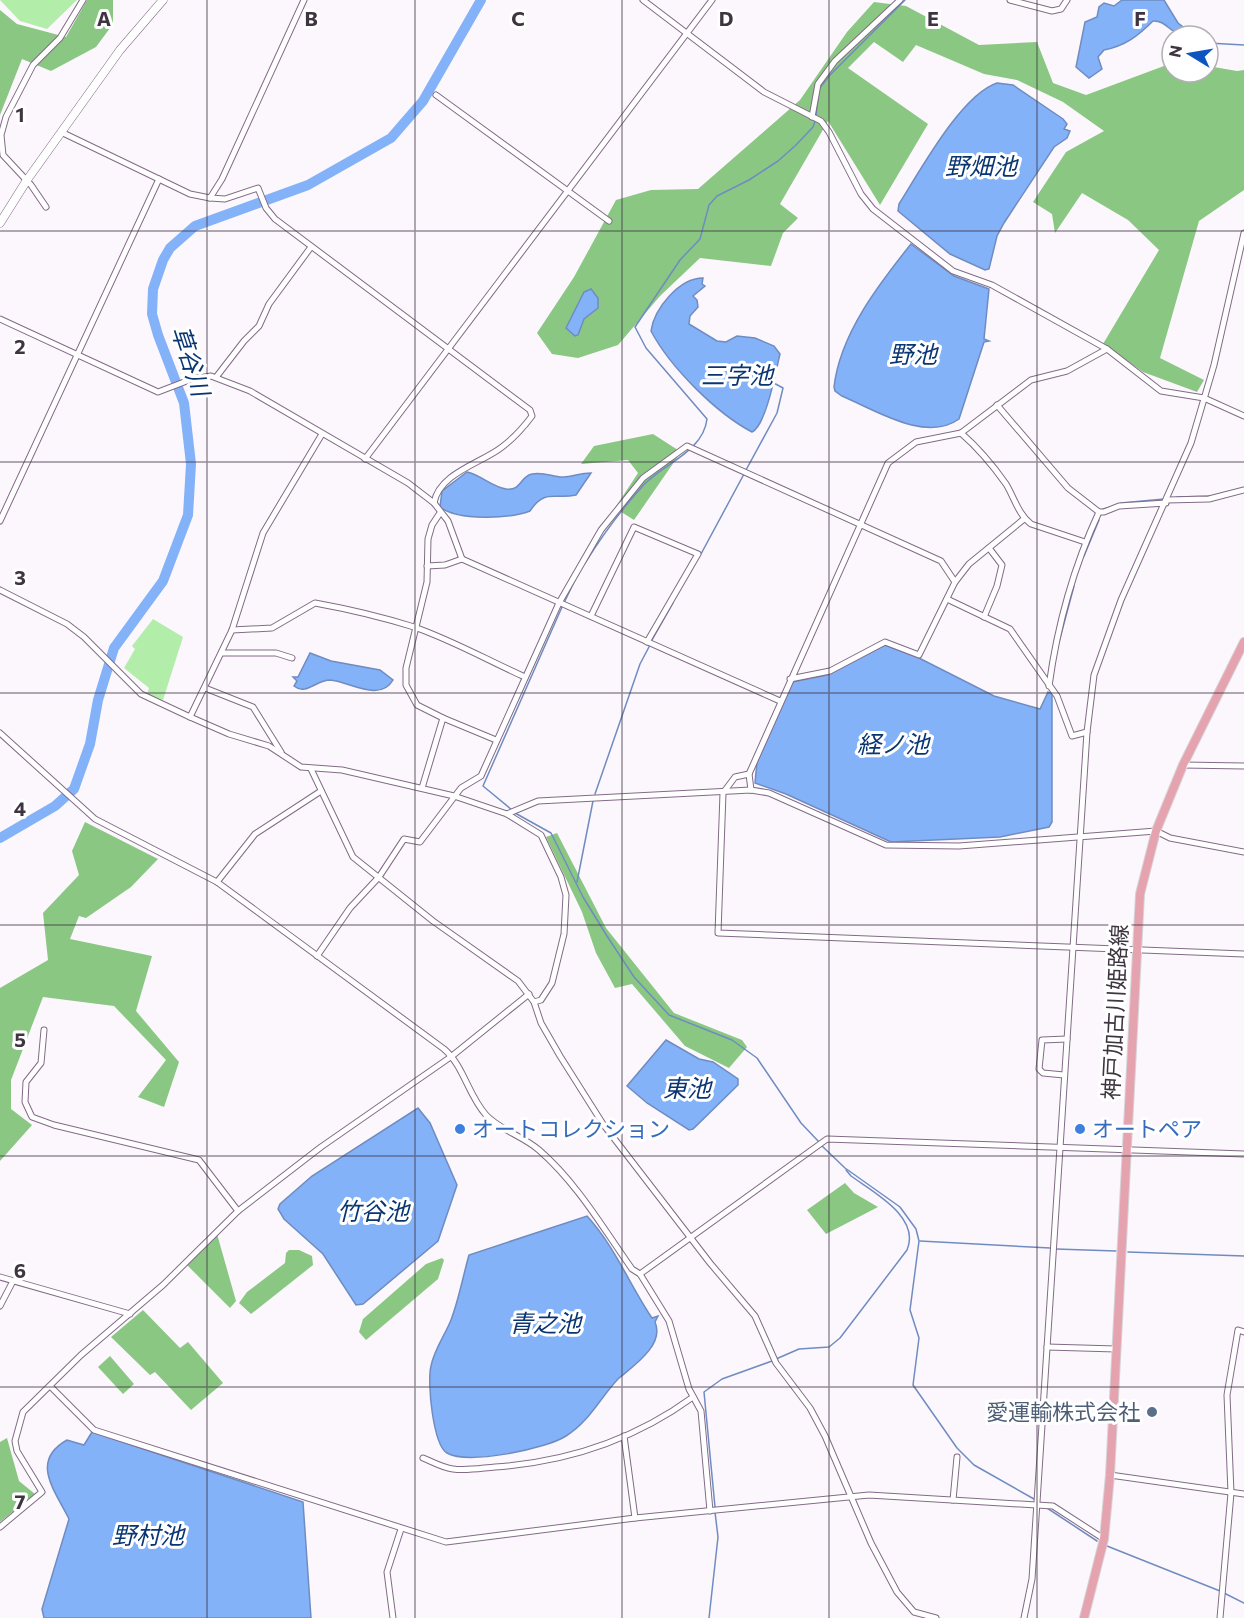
<svg xmlns="http://www.w3.org/2000/svg" width="1244" height="1618" viewBox="0 0 1244 1618" font-family="Commissioner,'Noto Sans JP',sans-serif">
  <style>
    .green { fill: #b2eeaa }
    .forest { fill: #8ac783 }
    .water { fill: #83b2f8; stroke: #6f8cc1; stroke-width: 1.5 }
    .lines { fill: none; stroke-linecap: round; stroke-linejoin: round }
    .stream { stroke: #6f8cc1; stroke-width: 1.5 }
    .river { stroke: #83b2f8; stroke-width: 10 }
    .street-casing { stroke: #826b86; stroke-width: 7 }
    .secondary-casing { stroke: #826b86; stroke-width: 9 }
    .primary-casing { stroke: #d5d3d5; stroke-width: 10 }
    .street { stroke: #fff; stroke-width: 5 }
    .secondary { stroke: #fff; stroke-width: 8 }
    .primary { stroke: #e5a3b0; stroke-width: 8 }
    .grid { fill: none; stroke: #3f3541; stroke-width: 1.5; stroke-opacity: 0.55 }
    .shop-dot { fill: #3f7fe0; stroke: #fff; stroke-width: 2 }
    .service-dot { fill: #5c6f8a; stroke: #fff; stroke-width: 2 }
    .labels { text-anchor: middle; stroke-width: 6; stroke-linejoin: round; paint-order: stroke }
    .street-label { font-size: 22px; fill: #3f3541; stroke: #fff }
    .shop-label { font-size: 22px; fill: #366cbe; stroke: #fff; text-anchor: start }
    .service-label { font-size: 22px; fill: #4e5e75; stroke: #fff; text-anchor: end }
    .water-label { font-size: 24px; font-style: italic; fill: #093572; stroke: #fff }
    .grid-label { font-size: 20px; text-anchor: middle; font-weight: bold; fill: #3f3541; stroke: #fff; stroke-width: 6; stroke-linejoin: round; paint-order: stroke }
  </style>
  <rect width="100%" height="100%" fill="#fcf7fd"/>
  <g class="green">
    <polygon points="0,0 77,0 47,29 20,21"/>
    <polygon points="153,619 183,637 163,700 147,694 149,688 124,668 135,649 132,646"/>
  </g>
  <g class="forest">
    <polygon points="87,0 113,0 113,24 96,47 51,71 22,59 0,115 0,10 17,24 66,37"/>
    <polygon points="874,2 906,6 979,45 1037,42 1053,83 1086,95 1172,63 1172,72 1208,72 1208,66 1237,71 1244,70 1244,190 1199,221 1160,358 1204,380 1197,392 1143,372 1103,344 1159,250 1128,220 1082,193 1055,233 1052,214 1033,202 1066,152 1104,131 1063,102 1017,80 984,74 916,45 903,62 874,42 848,68 928,124 880,205 828,121 780,204 798,218 783,233 771,266 700,258 660,296 618,345 578,358 552,354 537,333 574,277 616,200 651,190 698,189 800,100 847,32"/>
    <polygon points="653,434 681,452 634,520 615,508 638,473 628,460 581,464 594,446"/>
    <polygon points="85,822 158,859 131,887 86,918 79,916 70,939 152,956 136,1011 179,1062 164,1107 138,1097 166,1060 114,1006 43,997 11,1080 11,1109 32,1125 0,1161 0,988 48,960 43,913 79,875 72,851"/>
    <polygon points="557,833 606,928 674,1013 742,1040 747,1047 729,1068 685,1046 632,984 615,988 596,953 582,912 546,837"/>
    <polygon points="845,1183 854,1193 878,1207 826,1234 807,1210"/>
    <polygon points="217,1234 236,1301 230,1308 186,1264"/>
    <polygon points="289,1250 299,1250 312,1256 313,1265 251,1314 239,1303 247,1292 285,1263 286,1253"/>
    <polygon points="442,1258 444,1260 438,1279 366,1340 359,1332 363,1319 426,1264"/>
    <polygon points="143,1310 180,1348 188,1342 223,1383 191,1410 155,1372 150,1375 111,1337"/>
    <polygon points="110,1356 134,1384 123,1394 98,1367"/>
    <polygon points="7,1438 19,1481 35,1494 0,1522 0,1442"/>
  </g>
  <g class="water">
    <path d="M1122,0h42l14,23 16,12c-24,4 -25,-15 -41,-14 -15,15 -28,25 -49,29l-6,7 4,12 -13,9 -13,-11 9,-45 12,-5 2,-10 5,-4 10,3z"/>
    <path d="M997,83l16,2 50,34 4,5 -3,5 6,2 -3,7 -13,9 -50,76 -7,13 -8,33 -4,1 -35,-16 -52,-43 1,-7c21,-33 62,-109 98,-121z"/>
    <path d="M911,244l43,32 35,13 -5,50 5,2 -5,1 -25,77c-33,24 -84,-9 -117,-23l-7,-5 -1,-4c6,-53 45,-103 77,-143z"/>
    <path d="M703,278l-1,6 3,2 -12,10 4,4 1,7 -8,9 -1,8 28,17 9,1 11,-6 18,2 19,8 6,8c-4,16 -14,72 -28,78 -36,-19 -82,-65 -101,-101 3,-22 28,-53 52,-53z"/>
    <polygon points="591,289 598,298 598,308 584,319 578,335 575,336 566,328 584,292"/>
    <path d="M467,472c14,3 25,15 39,17 16,2 14,-13 26,-15 12,-3 22,4 32,3 9,-1 18,-4 27,-4l-15,22c-21,5 -31,-7 -46,16 -21,8 -72,10 -90,-4l2,-16z"/>
    <polygon points="885,645 917,657 994,696 1040,709 1048,692 1052,694 1052,822 1049,827 1000,837 891,842 786,794 755,783 757,762 792,682 827,675"/>
    <path d="M310,653l21,8 49,9 13,10c-13,23 -45,1 -63,0 -14,0 -24,16 -36,6l3,-5 -4,-4h5z"/>
    <polygon points="666,1040 699,1059 713,1062 738,1079 738,1085 693,1129 689,1130 647,1103 627,1086"/>
    <polygon points="418,1108 430,1123 457,1185 438,1241 363,1304 356,1305 323,1254 284,1219 278,1209 280,1204 312,1176"/>
    <path d="M587,1216c29,32 42,68 65,102l6,-2 -3,6c10,23 -22,44 -37,57 -18,19 -29,43 -52,57 -20,13 -98,29 -119,17 -14,-8 -20,-71 -16,-87 3,-16 14,-31 20,-46 8,-21 12,-44 18,-65z"/>
    <path d="M92,1432l211,70 8,116h-267l-2,-9 27,-90c-15,-30 -39,-58 -2,-79l17,5z"/>
  </g>
  <g class="lines">
    <g class="stream">
      <polyline points="1208,43 1244,45"/>
      <polyline points="816,116 819,89 829,76 905,0"/>
      <polyline points="746,470 777,413 783,388 772,382"/>
      <polyline points="1177,497 1212,496"/>
      <polyline points="1121,503 1164,499"/>
      <polyline points="1103,509 1111,507"/>
      <polyline points="701,554 744,474"/>
      <polyline points="1084,556 1099,520"/>
      <path d="M585,563c17,-27 35,-52 56,-75 20,-24 62,-35 66,-69l-61,-71 -11,-21 45,-67 20,-21 9,-34 8,-9 32,-16 29,-19 18,-16 17,-18 2,-6"/>
      <polyline points="564,603 575,580"/>
      <polyline points="652,640 673,603"/>
      <polyline points="1059,642 1074,586"/>
      <polyline points="595,794 640,664 650,645"/>
      <polyline points="512,810 483,786 562,607"/>
      <polyline points="515,813 551,833 583,897 607,936 634,977 669,1015 732,1040 757,1058 801,1123 819,1142"/>
      <polyline points="577,882 593,801"/>
      <polyline points="822,1146 845,1168 900,1207 916,1229 919,1241 910,1310 919,1338 913,1385 957,1448 974,1465 1034,1499"/>
      <polyline points="920,1241 1050,1248"/>
      <polyline points="1056,1249 1116,1251"/>
      <polyline points="1128,1252 1244,1256"/>
      <path d="M776,1359l23,-10 30,-2 11,-9 67,-88c14,-33 -34,-58 -56,-74l-5,-6"/>
      <polyline points="715,1507 704,1392 722,1379 772,1361"/>
      <polyline points="1047,1508 1097,1541"/>
      <polyline points="1107,1546 1220,1591"/>
      <polyline points="1224,1593 1244,1603"/>
      <polyline points="709,1618 718,1537 715,1512"/>
    </g>
    <polyline class="river" points="0,838 55,806 74,789 90,744 98,700 114,648 163,581 188,515 191,464 184,403 158,335 152,314 153,289 163,260 170,248 195,226 308,185 391,138 423,101 481,0"/>
    <g class="street-casing">
      <g id="street">
        <polyline points="643,0 764,92 821,121 829,132 861,194 873,209 953,271 992,285 1107,349 1161,391 1204,398 1244,416"/>
        <polyline points="1010,0 1052,11 1061,9 1067,0"/>
        <polyline points="436,95 609,221"/>
        <polyline points="812,117 818,84 835,61 900,0"/>
        <polyline points="61,132 190,194 210,198 222,179 304,0"/>
        <path d="M210,198l15,1 33,-11 8,20 9,11 255,191 2,6c-9,12 -18,22 -30,31 -20,16 -63,26 -68,56"/>
        <polyline points="46,207 31,185 3,155 1,135 6,117 33,65 60,38 83,0"/>
        <polyline points="0,319 158,392 192,379 211,376 250,391 408,483 434,503 448,521 462,559 780,701"/>
        <polyline points="217,376 244,341 259,326 269,304 311,247"/>
        <polyline points="997,405 1068,488 1099,512 1104,512 1119,506 1166,503"/>
        <path d="M961,433c15,13 33,34 45,51 8,13 12,30 25,40l54,18"/>
        <polyline points="365,459 712,0"/>
        <polyline points="1167,500 1209,499 1244,490"/>
        <polyline points="0,521 159,179"/>
        <polyline points="427,566 445,565 462,559"/>
        <polyline points="955,582 969,564 1024,519"/>
        <polyline points="0,590 67,624 84,637 141,694 190,717 229,734 269,746 301,767 342,770 454,796 507,814 541,835 561,877 566,895 564,934 552,983 541,1000 534,1002"/>
        <polyline points="947,599 1010,629 1057,696 1072,736 1087,732"/>
        <polyline points="591,616 634,527 698,554 647,642"/>
        <polyline points="984,617 997,586 1002,565 989,548"/>
        <path d="M232,630l40,-2 43,-25c33,6 67,14 99,24 38,13 75,34 111,50"/>
        <polyline points="222,653 276,653 292,658"/>
        <path d="M1049,686c8,-59 25,-120 50,-174"/>
        <polyline points="205,688 253,707 281,752"/>
        <polyline points="190,717 232,630 263,533 322,434"/>
        <polyline points="443,718 496,740"/>
        <path d="M0,733l95,86 122,63 227,167c20,17 24,46 42,66 14,15 37,21 53,35 38,33 64,78 93,119l8,5 29,47 20,68 12,22 9,100"/>
        <polyline points="1183,765 1244,766"/>
        <polyline points="311,769 353,857 433,921 518,981 534,1002 541,1023 560,1056 603,1124 710,1263 755,1316 776,1363 810,1408 825,1436 871,1543 897,1592 914,1612 936,1618"/>
        <polyline points="749,774 735,777 723,793 718,933 1244,954"/>
        <polyline points="422,788 443,718 417,705 406,685 406,668 427,582 428,539 432,525 440,513"/>
        <polyline points="751,790 749,774 888,463 916,442 961,433 1031,380 1067,371 1107,349"/>
        <polyline points="507,814 538,801 751,790 769,793 886,845 959,846 1156,831 1170,838 1244,852"/>
        <polyline points="217,882 255,834 321,791"/>
        <polyline points="317,956 350,908 379,877 404,839 420,842 461,788 481,776 559,603 601,530 643,478 687,446 941,561 955,582 919,655 885,642 830,671 790,679"/>
        <polyline points="44,1030 41,1063 26,1082 25,1102 32,1117 54,1125 199,1160 238,1211"/>
        <polyline points="1064,1075 1043,1073 1039,1069 1042,1040 1067,1039"/>
        <polyline points="640,1274 827,1139 1244,1154"/>
        <polyline points="0,1277 130,1314"/>
        <polyline points="0,1306 13,1281"/>
        <polyline points="1047,1347 1116,1349"/>
        <polyline points="50,1386 94,1430 446,1542 635,1518 869,1495 1053,1506 1104,1539"/>
        <polyline points="624,1436 635,1518"/>
        <path d="M423,1458c10,4 20,10 30,11 14,2 29,-1 42,-2 72,-5 139,-27 198,-70"/>
        <polyline points="1110,1475 1244,1494"/>
        <polyline points="953,1500 957,1457"/>
        <polyline points="0,1527 42,1492 17,1451 15,1441 23,1412 81,1355 163,1285 238,1211 321,1147 452,1056 529,994"/>
        <polyline points="393,1618 387,1572 401,1529"/>
        <polyline points="1024,1618 1032,1579 1087,732 1094,675 1121,600 1191,443 1214,365 1244,233"/>
        <polyline points="1220,1618 1231,1493 1227,1395 1238,1330 1244,1332"/>
      </g>
    </g>
    <g class="secondary-casing">
      <polyline id="secondary" points="0,223 27,180 120,50 163,0"/>
    </g>
    <g class="primary-casing">
      <polyline id="primary" points="1084,1618 1104,1539 1110,1475 1140,894 1156,831 1183,765 1244,642"/>
    </g>
    <use href="#street" class="street"/>
    <use href="#secondary" class="secondary"/>
    <use href="#primary" class="primary"/>
  </g>
  <path class="grid" d="M207,0v1618M415,0v1618M622,0v1618M829,0v1618M1037,0v1618M0,231h1244M0,462h1244M0,693h1244M0,925h1244M0,1156h1244M0,1387h1244"/>
  <g class="shop-dot">
    <circle cx="460" cy="1129" r="6"/>
    <circle cx="1080" cy="1129" r="6"/>
  </g>
  <circle class="service-dot" cx="1152" cy="1412" r="6"/>
  <g class="labels">
    <g class="street-label">
      <text transform="translate(1115 1012) rotate(-87)" y="8">神戸加古川姫路線</text>
    </g>
    <g class="shop-label">
      <text x="472" y="1137">オートコレクション</text>
      <text x="1092" y="1137">オートペア</text>
    </g>
    <g class="service-label">
      <text x="1140" y="1420">愛運輸株式会社</text>
    </g>
    <g class="water-label">
      <text x="981" y="175">野畑池</text>
      <text x="913" y="363">野池</text>
      <text transform="translate(190 361) rotate(72)" y="8">草谷川</text>
      <text x="737" y="384">三字池</text>
      <text x="893" y="753">経ノ池</text>
      <text x="687" y="1097">東池</text>
      <text x="373" y="1220">竹谷池</text>
      <text x="545" y="1332">青之池</text>
      <text x="148" y="1544">野村池</text>
    </g>
  </g>
  <g class="grid-label">
    <text x="104" y="26">A</text>
    <text x="311" y="26">B</text>
    <text x="518" y="26">C</text>
    <text x="726" y="26">D</text>
    <text x="933" y="26">E</text>
    <text x="1140" y="26">F</text>
    <text x="20" y="122">1</text>
    <text x="20" y="354">2</text>
    <text x="20" y="585">3</text>
    <text x="20" y="816">4</text>
    <text x="20" y="1047">5</text>
    <text x="20" y="1278">6</text>
    <text x="20" y="1509">7</text>
  </g>
  <g transform="translate(1190 54) rotate(281)"><circle r="28" fill="#ffffff" stroke="#b2aeb3" stroke-width="1.5"/>
  <path d="M0-4.5L10 22L0 15L-10 22Z" fill="#0e55bf"/>
  <text y="-9" font-size="16" font-weight="bold" text-anchor="middle" fill="#3f3541">N</text>
  </g>
</svg>
